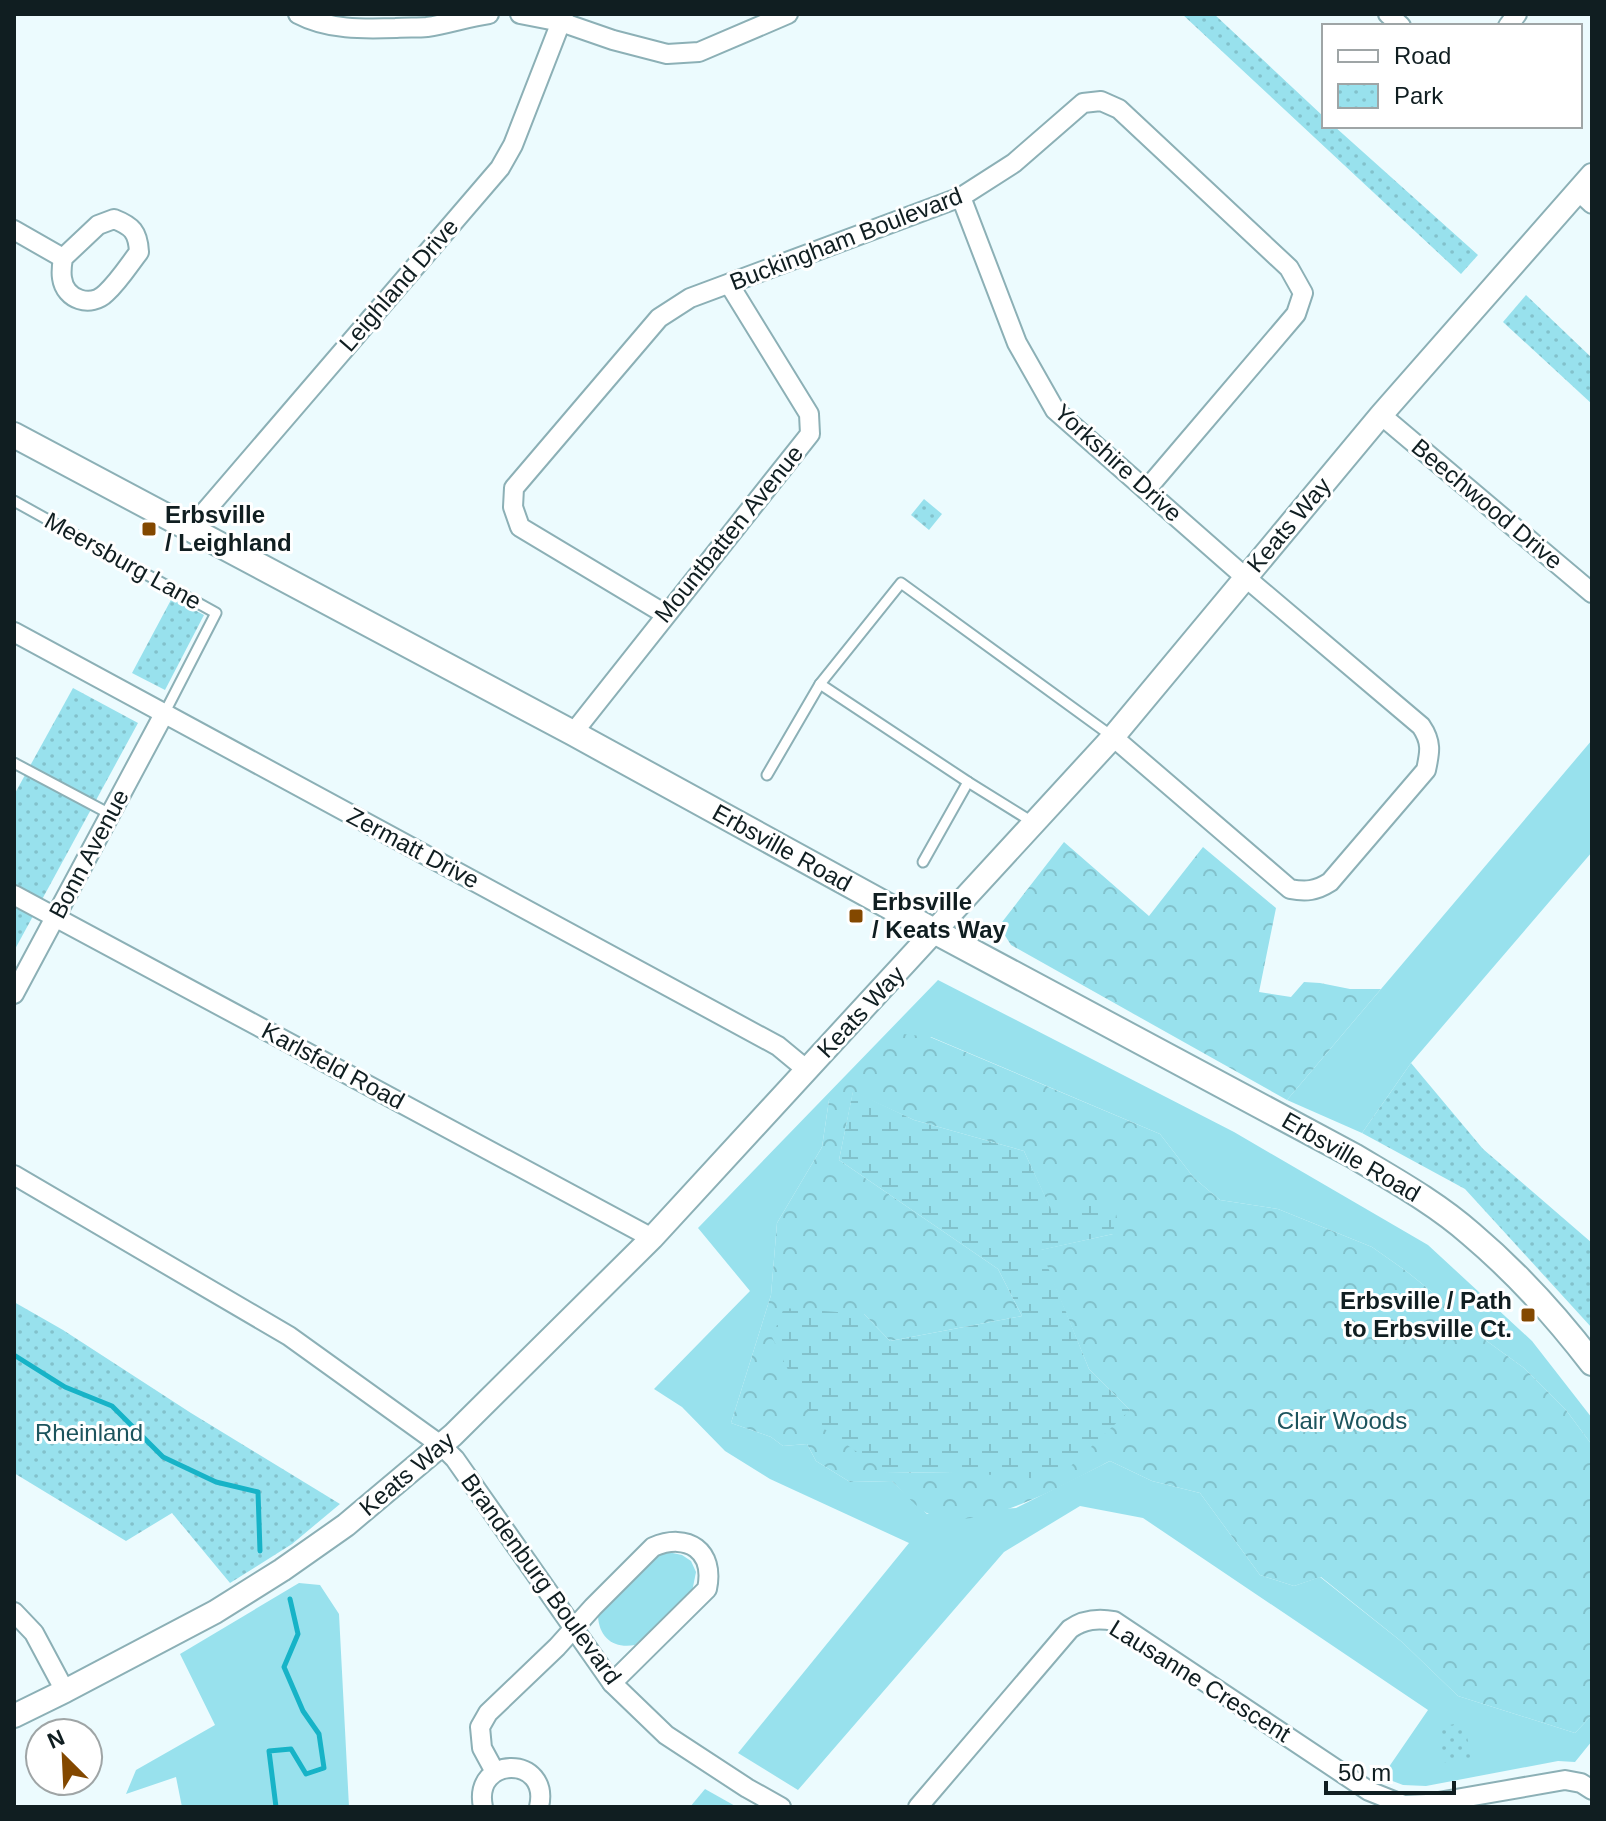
<svg xmlns="http://www.w3.org/2000/svg" width="1606" height="1821" viewBox="0 0 1606 1821" font-family="Helvetica,sans-serif">
  <style>
    .grass { fill: #98e1ed }
    .forest { fill: url(#forest-crowns); fill-rule: evenodd }
    .wetland { fill: url(#wetland-marsh) }
    .park { fill: url(#park-dots) }
    .lines { fill: none; stroke-linecap: round; stroke-linejoin: round }
    .stream { stroke: #17b3c7; stroke-width: 5 }
    .service-casing { stroke: #8cb0b6; stroke-width: 13 }
    .minor-casing { stroke: #8cb0b6; stroke-width: 22 }
    .tertiary-casing { stroke: #8cb0b6; stroke-width: 26 }
    .secondary-casing { stroke: #8cb0b6; stroke-width: 28 }
    .service { stroke: #fff; stroke-width: 9 }
    .minor { stroke: #fff; stroke-width: 18 }
    .tertiary { stroke: #fff; stroke-width: 22 }
    .secondary { stroke: #fff; stroke-width: 24 }
    .poi-dot { fill: #834800; stroke: #fff; stroke-width: 3 }
    .labels { text-anchor: middle; stroke-width: 6; stroke-linejoin: round; paint-order: stroke }
    .street-label { font-size: 24px; fill: #101e21; stroke: #fff }
    .poi-label { font-size: 24px; font-weight: bold; fill: #101e21; stroke: #fff; text-anchor: start }
    .park-label { font-size: 24px; fill: #1c545d; stroke: #fff }
  </style>
  <defs>
    <pattern id="forest-crowns" width="20" height="18" patternUnits="userSpaceOnUse" patternTransform="scale(2)"><rect width="20" height="18" fill="#98e1ed"/><path d="M2 6a3 3 0 1 1 6 0M12 15a3 3 0 1 1 6 0" fill="none" stroke="#82c1cb"/></pattern>
    <pattern id="wetland-marsh" width="20" height="14" patternUnits="userSpaceOnUse" patternTransform="scale(2)"><rect width="20" height="14" fill="#98e1ed"/><path d="M1 5h8M5 5V1M11 12h8M15 12V8" fill="none" stroke="#82c1cb"/></pattern>
    <pattern id="park-dots" width="8" height="8" patternUnits="userSpaceOnUse" patternTransform="scale(2)"><rect width="8" height="8" fill="#98e1ed"/><path d="M2 2h.1M6 6h.1" fill="none" stroke="#82c1cb" stroke-width="1.8" stroke-linecap="round"/></pattern>
  </defs>
  <rect width="100%" height="100%" fill="#ecfbfe"/>
  <g class="grass">
    <polygon points="1592,740 1592,852 1411,1063 1362,1133 1287,1100"/>
    <polygon points="938,980 1234,1132 1428,1245 1532,1341 1592,1418 1592,1445 1566,1410 1524,1368 1466,1326 1451,1307 1406,1271 1372,1247 1278,1209 1220,1200 1194,1178 1160,1134 931,1037 829,1100 822,1147 777,1223 771,1295 731,1423 771,1437 783,1446 807,1444 816,1461 850,1482 892,1481 927,1514 1016,1508 1110,1461 1152,1481 1200,1493 1260,1575 1294,1586 1320,1577 1402,1642 1458,1696 1575,1733 1592,1715 1592,1741 1575,1762 1558,1761 1426,1786 1403,1785 1382,1777 1428,1710 1143,1518 1080,1506 1004,1552 798,1790 738,1753 909,1543 770,1479 725,1451 682,1407 654,1389 750,1291 698,1228"/>
    <path d="M668,1552l14,3 9,6 5,11 -4,20 -57,53c-21,4 -36,-7 -37,-29l58,-60z"/>
    <polygon points="299,1583 320,1585 339,1614 349,1807 182,1807 176,1777 126,1794 136,1770 215,1725 180,1654"/>
    <polygon points="705,1789 737,1807 690,1807"/>
  </g>
  <g class="forest">
    <polygon points="1064,842 1149,916 1203,847 1276,908 1259,992 1291,997 1304,982 1320,983 1350,989 1381,989 1287,1100 1011,945 999,926"/>
    <path d="M894,1033l36,4 230,97 34,44 26,22 58,9 94,38 34,24 45,36 15,19 58,42 42,42 26,35v270l-17,18 -117,-37 -56,-54 -81,-65 -27,9 -34,-11 -60,-82 -48,-12 -42,-20c-46,23 -130,74 -181,53 -11,-4 -28,-25 -37,-33l-42,1 -34,-21 -9,-17 -24,2 -12,-9 -40,-14 40,-128 6,-72 45,-76 7,-47zM853,1092l61,28 110,31 27,59 62,24 -73,16 49,119 41,41 -177,62 -66,1 -23,-159 26,27 132,-25 -24,-47 -159,-109z"/>
  </g>
  <polygon class="wetland" points="853,1091 914,1120 1024,1151 1051,1209 1118,1202 1113,1234 1041,1250 1089,1369 1130,1410 1056,1480 953,1472 887,1473 813,1421 772,1337 784,1308 864,1314 890,1341 1022,1316 998,1269 839,1160"/>
  <g class="park">
    <polygon points="1182,14 1214,14 1324,117 1324,126 1334,126 1478,255 1461,274"/>
    <polygon points="1526,295 1592,358 1592,404 1503,322"/>
    <polygon points="924,499 942,514 929,530 911,515"/>
    <polygon points="172,598 204,615 165,690 132,673"/>
    <polygon points="73,688 138,723 14,951 14,795"/>
    <polygon points="1411,1063 1483,1149 1592,1243 1592,1328 1465,1189 1362,1133"/>
    <polygon points="14,1302 63,1330 191,1413 340,1504 292,1544 230,1583 172,1513 126,1541 14,1473"/>
    <polygon points="1464,1722 1472,1760 1445,1763 1437,1734 1445,1726"/>
  </g>
  <g class="lines">
    <g class="stream">
      <polyline points="14,1355 65,1387 112,1406 163,1457 216,1482 258,1492 260,1551"/>
      <polyline points="276,1807 269,1751 291,1749 306,1774 324,1768 319,1734 303,1711 284,1667 298,1634 290,1599"/>
    </g>
    <g class="service-casing">
      <g id="service">
        <polyline points="14,501 216,613 164,714"/>
        <polyline points="820,684 968,782 1034,823"/>
        <polyline points="14,763 110,814"/>
        <polyline points="767,775 820,684 901,583 1113,737"/>
        <polyline points="923,862 968,782"/>
      </g>
    </g>
    <g class="minor-casing">
      <g id="minor">
        <path d="M298,14c30,16 65,15 98,14 10,-1 21,0 31,-1 21,-3 41,-10 62,-13"/>
        <polyline points="520,14 561,22 613,40 667,54 699,52 788,14"/>
        <polyline points="1388,14 1401,26"/>
        <polyline points="1508,26 1517,14"/>
        <polyline points="1578,191 1592,204"/>
        <path d="M961,197l56,146 38,67 190,167 176,149c11,16 9,26 5,44l-96,112c-14,9 -24,10 -40,7l-177,-152"/>
        <path d="M114,219c18,7 24,13 25,33 -10,13 -20,29 -33,41 -15,15 -41,7 -44,-15 -1,-6 0,-14 1,-20l35,-33z"/>
        <polyline points="14,230 63,258"/>
        <polyline points="1381,415 1592,593"/>
        <polyline points="190,529 500,168 513,145 564,14"/>
        <polyline points="665,614 520,527 513,507 514,488 659,318 690,298 961,197 1014,163 1083,103 1101,101 1119,109 1289,268 1303,293 1296,314 1146,490"/>
        <polyline points="14,632 778,1046 807,1070"/>
        <polyline points="573,733 810,434 809,414 729,284"/>
        <polyline points="14,895 652,1238"/>
        <polyline points="14,994 164,714"/>
        <polyline points="14,1175 289,1336 442,1446 455,1459 612,1683 666,1735 747,1788 781,1807"/>
        <polyline points="14,1612 34,1633 65,1691"/>
        <path d="M495,1772l-13,-24 -2,-21 8,-14 69,-66 36,-40 60,-60c35,-15 62,4 54,42l-95,94"/>
        <path d="M483,1807c-11,-52 68,-52 56,0"/>
        <path d="M918,1807l152,-178c14,-10 28,-11 44,-8l255,170 35,14 23,-1 138,-24 16,3 11,7"/>
      </g>
    </g>
    <g class="tertiary-casing">
      <polyline id="tertiary" points="14,1716 65,1691 215,1612 282,1570 346,1525 453,1435 652,1238 1113,737 1381,415 1592,175"/>
    </g>
    <g class="secondary-casing">
      <path id="secondary" d="M14,435l559,298 361,198 420,225c40,24 82,47 117,78 46,39 85,82 121,129"/>
    </g>
    <use href="#service" class="service"/>
    <use href="#minor" class="minor"/>
    <use href="#tertiary" class="tertiary"/>
    <use href="#secondary" class="secondary"/>
  </g>
  <g class="poi-dot">
    <rect x="141" y="521" width="16" height="16" rx="4"/>
    <rect x="848" y="908" width="16" height="16" rx="4"/>
    <rect x="1520" y="1307" width="16" height="16" rx="4"/>
  </g>
  <g class="labels">
    <g class="street-label">
      <text transform="translate(846 239) rotate(-21)" y="8">Buckingham Boulevard</text>
      <text transform="translate(399 285) rotate(-49)" y="8">Leighland Drive</text>
      <text transform="translate(1118 463) rotate(42)" y="8">Yorkshire Drive</text>
      <text transform="translate(1487 504) rotate(40)" y="8">Beechwood Drive</text>
      <text transform="translate(1289 525) rotate(-50)" y="8">Keats Way</text>
      <text transform="translate(729 534) rotate(-51)" y="8">Mountbatten Avenue</text>
      <text transform="translate(123 561) rotate(29)" y="8">Meersburg Lane</text>
      <text transform="translate(413 848) rotate(28)" y="8">Zermatt Drive</text>
      <text transform="translate(782 848) rotate(29)" y="8">Erbsville Road</text>
      <text transform="translate(89 854) rotate(-62)" y="8">Bonn Avenue</text>
      <text transform="translate(861 1012) rotate(-47)" y="8">Keats Way</text>
      <text transform="translate(333 1066) rotate(28)" y="8">Karlsfeld Road</text>
      <text transform="translate(1351 1157) rotate(30)" y="8">Erbsville Road</text>
      <text transform="translate(407 1474) rotate(-40)" y="8">Keats Way</text>
      <text transform="translate(541 1579) rotate(54)" y="8">Brandenburg Boulevard</text>
      <text transform="translate(1200 1681) rotate(32)" y="8">Lausanne Crescent</text>
    </g>
    <g class="poi-label">
      <text x="165" y="523">Erbsville<tspan x="165" dy="28">/ Leighland</tspan></text>
      <text x="872" y="910">Erbsville<tspan x="872" dy="28">/ Keats Way</tspan></text>
      <text x="1512" y="1309" text-anchor="end">Erbsville / Path<tspan x="1512" dy="28">to Erbsville Ct.</tspan></text>
    </g>
    <g class="park-label">
      <text x="1342" y="1429">Clair Woods</text>
      <text x="89" y="1441">Rheinland</text>
    </g>
  </g>
  <rect width="1606" height="1821" fill="none" stroke="#101e21" stroke-width="32"/>
  <rect x="1322" y="24" width="260" height="104" fill="#ffffff" stroke="#9fa5a6" stroke-width="2"/>
  <rect x="1338" y="50" width="40" height="12" fill="#ffffff" stroke="#9fa5a6" stroke-width="2"/>
  <text x="1394" y="64" font-size="24" fill="#101e21">Road</text>
  <rect x="1338" y="84" width="40" height="24" fill="url(#park-dots)" stroke="#9fa5a6" stroke-width="2"/>
  <text x="1394" y="104" font-size="24" fill="#101e21">Park</text>
  <g transform="translate(64 1757) rotate(336)"><circle r="38" fill="#ffffff" stroke="#9fa5a6" stroke-width="2"/>
  <path d="M0-6L14 30L0 20L-14 30Z" fill="#834800"/>
  <text y="-12" font-size="22" font-weight="bold" text-anchor="middle" fill="#101e21">N</text>
  </g>
  <path d="M1326 1781v12h128v-12" fill="none" stroke="#101e21" stroke-width="4"/>
  <text x="1338" y="1781" font-size="24" fill="#101e21" stroke="#ffffff" stroke-width="6" paint-order="stroke">50 m</text>
</svg>
